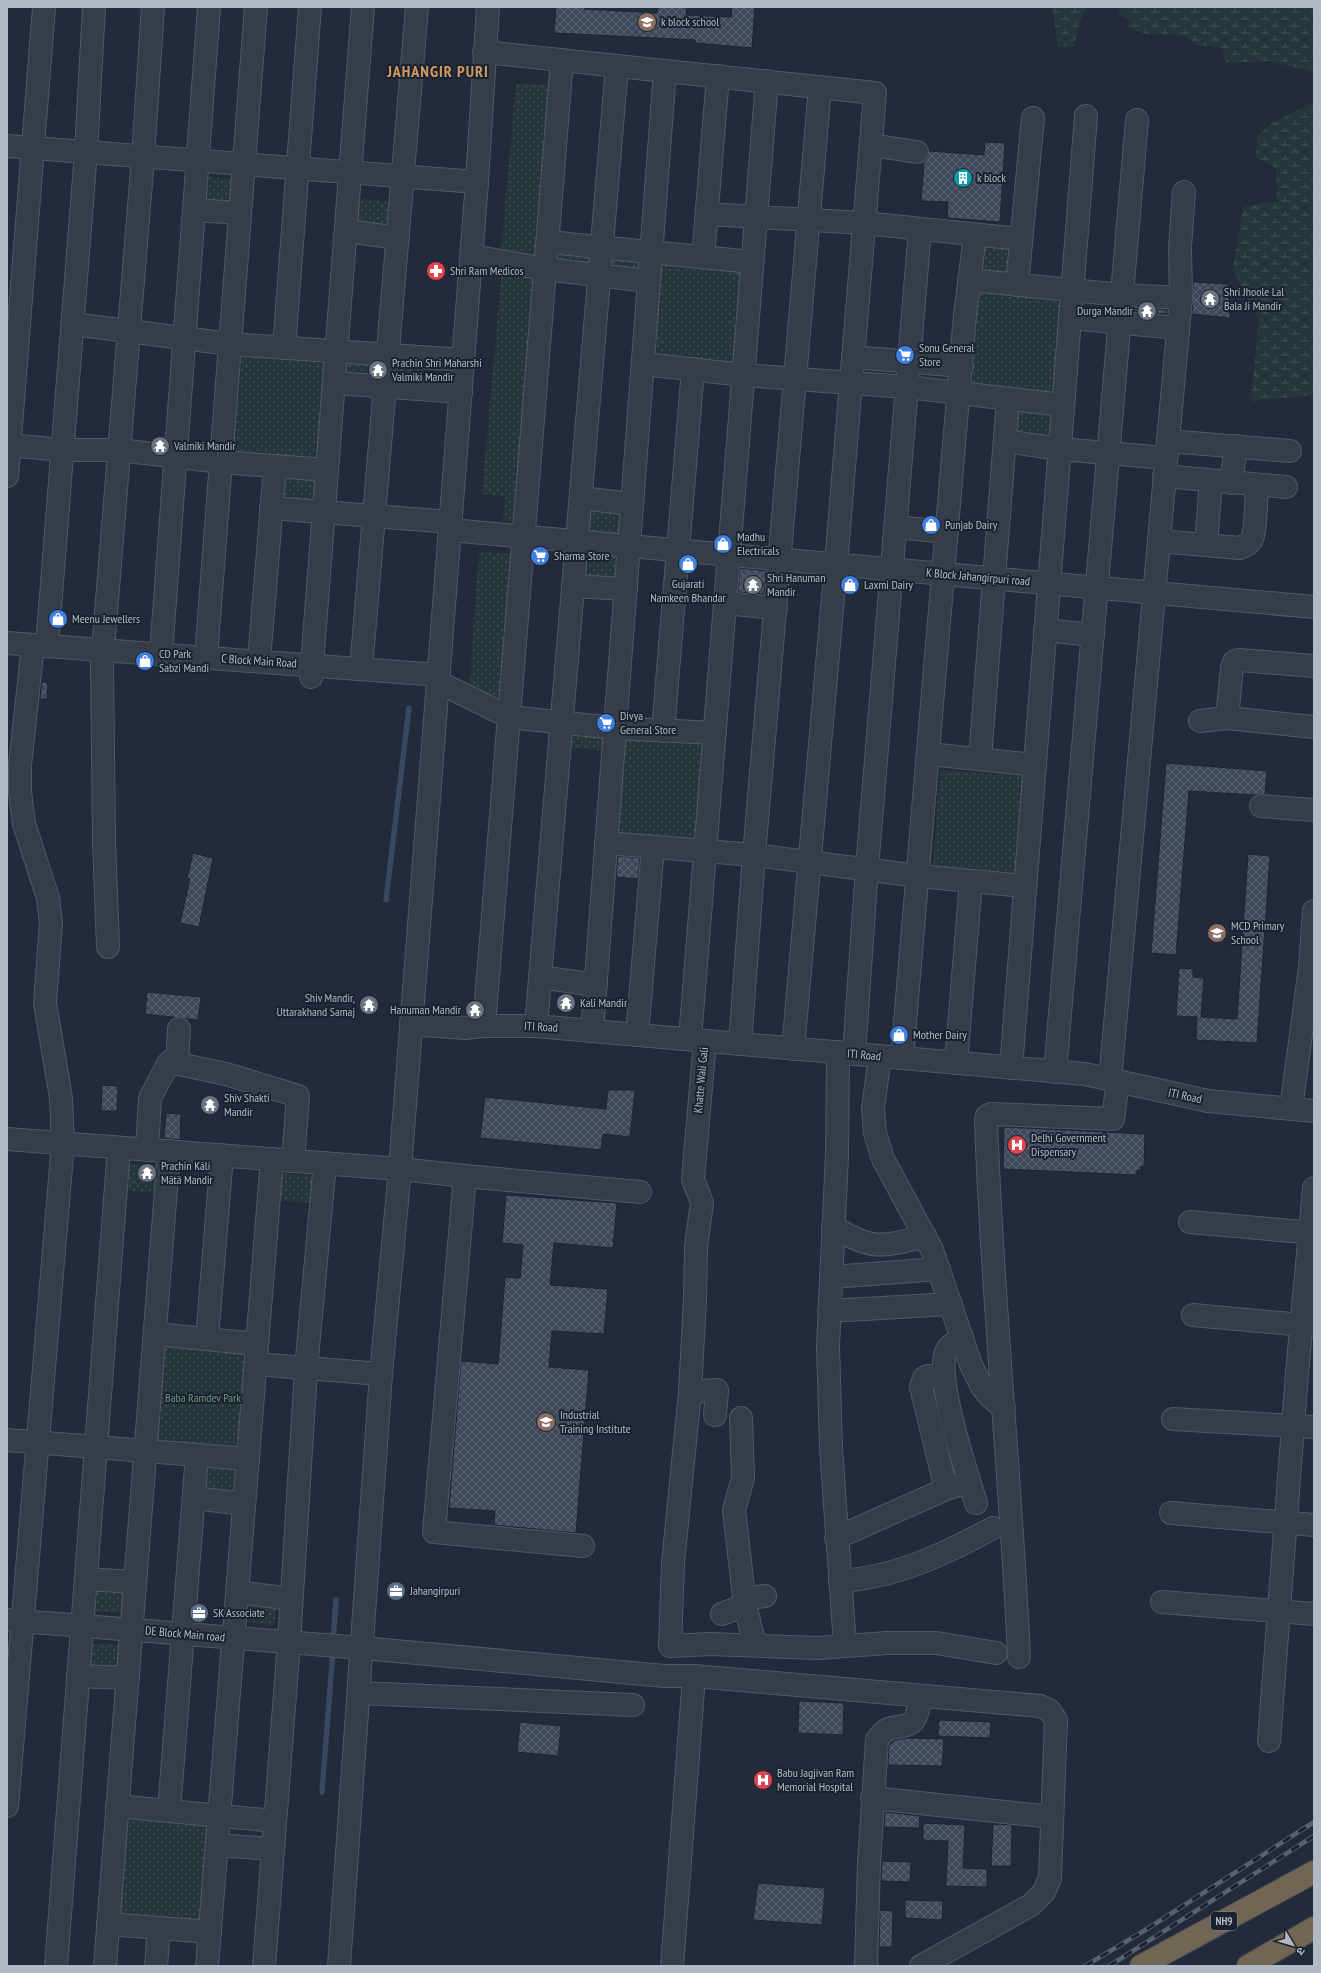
<svg xmlns="http://www.w3.org/2000/svg" width="1321" height="1973" viewBox="0 0 1321 1973" font-family="'PT Sans Narrow','Noto Sans Devanagari',sans-serif">
  <style>
    .grass { fill: url(#grass-dots) }
    .wetland { fill: url(#wetland-marsh) }
    .lines { fill: none; stroke-linecap: round; stroke-linejoin: round }
    .stream { stroke: #384863; stroke-width: 5.5 }
    .building { fill: url(#building-cross-hatch); stroke: #1d2431 }
    .minor-casing { stroke: #515865; stroke-width: 24 }
    .highway-casing { stroke: #414855; stroke-width: 24 }
    .minor { stroke: #363d4a; stroke-width: 22 }
    .highway { stroke: #706653; stroke-width: 22 }
    .rail-casing { stroke: #586171; stroke-width: 4.5 }
    .rail { stroke: #1b222f; stroke-width: 3; stroke-dasharray: 9; stroke-linecap: butt }
    .labels { text-anchor: middle; stroke-width: 4; stroke-linejoin: round; paint-order: stroke }
    .shield { fill: #1b222f; stroke: #848b99; stroke-width: 1 }
    .shield-label { font-size: 11px; font-weight: bold; fill: #b1b8c6 }
    .poi-label { font-size: 12px; fill: #b1b8c6; stroke: #1b222f; text-anchor: start }
    .street-label { font-size: 12px; fill: #b1b8c6; stroke: #1b222f }
    .park-label { font-size: 12px; fill: #699676; stroke: #1b222f }
    .district-label { font-size: 16px; font-weight: bold; letter-spacing: 1px; fill: #d09862; stroke: #1b222f }
  </style>
  <defs>
    <pattern id="grass-dots" width="8" height="8" patternUnits="userSpaceOnUse"><rect width="8" height="8" fill="#25373b"/><path d="M2 2h.1M6 6h.1" fill="none" stroke="#425256" stroke-width="1.8" stroke-linecap="round"/></pattern>
    <pattern id="wetland-marsh" width="20" height="14" patternUnits="userSpaceOnUse"><rect width="20" height="14" fill="#25373b"/><path d="M1 5h8M5 5V1M11 12h8M15 12V8" fill="none" stroke="#425256"/></pattern>
    <pattern id="building-cross-hatch" width="8" height="8" patternUnits="userSpaceOnUse"><rect width="8" height="8" fill="#3f4959"/><path d="M0 0l8 8M0 8l8-8" fill="none" stroke="#58616f"/></pattern>
  </defs>
  <rect width="100%" height="100%" fill="#232b3a"/>
  <g class="grass">
    <polygon points="516,83 553,86 538,262 501,252"/>
    <polygon points="204,176 236,180 233,204 201,200"/>
    <polygon points="358,198 389,202 386,226 354,223"/>
    <polygon points="978,242 1015,246 1011,284 974,280"/>
    <polygon points="554,244 597,248 594,272 552,267"/>
    <polygon points="605,249 648,253 645,277 603,273"/>
    <polygon points="661,263 745,269 737,365 653,359"/>
    <polygon points="502,268 540,272 517,522 503,521 505,496 482,494"/>
    <polygon points="976,287 1064,293 1056,394 967,387"/>
    <polygon points="242,357 326,363 318,459 234,453"/>
    <polygon points="341,357 384,361 382,382 339,379"/>
    <polygon points="392,360 424,363 423,384 391,382"/>
    <polygon points="1015,409 1054,412 1052,442 1012,439"/>
    <polygon points="278,472 321,475 318,505 276,502"/>
    <polygon points="588,506 624,509 622,537 586,534"/>
    <polygon points="479,552 514,554 503,697 469,691"/>
    <polygon points="582,553 618,556 616,584 580,581"/>
    <polygon points="566,726 611,730 609,751 564,747"/>
    <polygon points="623,734 707,740 699,843 615,837"/>
    <polygon points="940,770 1024,776 1017,872 933,866"/>
    <polygon points="124,1163 162,1166 160,1193 122,1190"/>
    <polygon points="275,1173 313,1176 311,1203 273,1200"/>
    <polygon points="165,1346 248,1353 241,1449 157,1442"/>
    <polygon points="203,1464 238,1467 235,1496 200,1492"/>
    <polygon points="91,1583 127,1585 125,1613 89,1611"/>
    <polygon points="244,1599 277,1603 274,1625 241,1621"/>
    <polygon points="87,1643 123,1645 122,1674 85,1671"/>
    <polygon points="125,1819 209,1826 201,1922 117,1916"/>
  </g>
  <g class="wetland">
    <polygon points="1051,7 1087,7 1080,21 1074,47 1058,46 1053,11"/>
    <polygon points="1119,7 1314,7 1314,72 1269,61 1226,63 1222,48 1197,45 1183,35 1147,34 1128,28 1130,20 1119,14"/>
    <polygon points="1314,102 1314,395 1251,401 1259,320 1233,270 1243,207 1277,201 1276,168 1256,157 1258,135 1272,123"/>
  </g>
  <g class="lines">
    <g class="stream">
      <polyline points="386,900 409,708"/>
      <polyline points="333,1642 336,1600"/>
      <polyline points="322,1792 333,1650"/>
    </g>
  </g>
  <g class="building">
    <polygon points="556,7 584,7 584,9 657,13 658,7 687,7 686,15 731,17 732,7 755,7 752,48 695,43 695,40 554,33"/>
    <polygon points="985,142 1005,143 1000,222 947,218 948,202 921,201 924,162 927,159 929,151 984,155"/>
    <polygon points="1193,282 1228,284 1230,318 1192,314"/>
    <polygon points="1133,308 1167,310 1167,314 1133,311"/>
    <polygon points="740,568 766,571 764,594 738,592"/>
    <polygon points="42,682 48,683 47,699 40,699"/>
    <polygon points="1166,763 1267,771 1265,794 1255,795 1189,791 1176,955 1151,953"/>
    <polygon points="193,853 213,858 199,927 180,923 190,879 187,878"/>
    <polygon points="1248,854 1270,856 1257,1043 1196,1040 1197,1017 1176,1016 1179,968 1193,969 1193,977 1204,978 1201,1017 1237,1019"/>
    <polygon points="618,856 640,858 638,879 616,877"/>
    <polygon points="147,992 201,997 198,1020 145,1014"/>
    <polygon points="102,1085 118,1086 117,1111 101,1111"/>
    <polygon points="608,1090 635,1090 630,1137 603,1134 601,1150 480,1138 485,1097 606,1109"/>
    <polygon points="166,1113 181,1114 180,1140 164,1138"/>
    <polygon points="1004,1127 1145,1134 1144,1167 1141,1166 1141,1170 1137,1170 1137,1175 1003,1169"/>
    <polygon points="506,1195 617,1203 613,1248 554,1243 550,1285 608,1289 604,1334 552,1331 549,1367 589,1370 576,1533 494,1525 495,1511 449,1508 461,1361 498,1364 505,1277 520,1278 523,1245 502,1243"/>
    <polygon points="799,1701 844,1703 843,1735 798,1733"/>
    <polygon points="939,1720 991,1722 990,1738 938,1736"/>
    <polygon points="520,1722 561,1726 558,1756 517,1752"/>
    <polygon points="908,1738 944,1739 942,1766 888,1765 889,1745 895,1740"/>
    <polygon points="885,1812 920,1816 919,1828 884,1827"/>
    <polygon points="923,1823 965,1825 963,1868 987,1869 987,1887 946,1886 948,1841 923,1840"/>
    <polygon points="993,1824 1012,1825 1011,1866 991,1866"/>
    <polygon points="882,1861 911,1862 910,1882 881,1881"/>
    <polygon points="758,1883 825,1888 822,1925 753,1920"/>
    <polygon points="905,1900 943,1901 942,1920 905,1918"/>
    <polygon points="880,1910 893,1911 892,1947 879,1947"/>
  </g>
  <g class="lines">
    <g class="minor-casing">
      <g id="minor">
        <polyline points="484,52 875,93 836,564 793,1049"/>
        <polyline points="871,145 917,152"/>
        <polyline points="7,146 477,182"/>
        <polyline points="194,210 240,213"/>
        <polyline points="707,214 864,223 1021,239"/>
        <polyline points="346,231 398,238"/>
        <polyline points="548,242 752,262"/>
        <polyline points="472,256 545,269 649,281"/>
        <polyline points="703,257 718,76"/>
        <polyline points="969,280 1122,295 1181,298"/>
        <polyline points="1017,285 1033,118"/>
        <polyline points="1070,318 1178,328"/>
        <polyline points="73,324 230,344 463,360"/>
        <polyline points="284,348 310,7"/>
        <polyline points="853,357 962,366"/>
        <polyline points="643,364 743,375 907,387 1063,405"/>
        <polyline points="334,383 461,392"/>
        <polyline points="1005,441 1060,449 1166,458"/>
        <polyline points="1168,441 1290,451"/>
        <polyline points="7,445 63,450 119,450 221,462 327,470"/>
        <polyline points="7,476 44,7"/>
        <polyline points="1164,476 1286,487"/>
        <polyline points="1231,483 1236,446"/>
        <polyline points="581,498 632,504"/>
        <polyline points="271,508 451,522"/>
        <polyline points="896,527 947,532"/>
        <polyline points="450,530 1314,607"/>
        <path d="M1159,541l80,7c5,-2 10,-3 13,-9 4,-8 4,-43 5,-54"/>
        <polyline points="1206,545 1211,481"/>
        <polyline points="573,586 626,589"/>
        <polyline points="725,603 776,608"/>
        <polyline points="1045,630 1093,635"/>
        <polyline points="7,643 439,675"/>
        <polyline points="47,646 86,152 94,7"/>
        <polyline points="161,654 209,7"/>
        <polyline points="206,657 256,7"/>
        <polyline points="259,661 275,466"/>
        <polyline points="361,669 417,7"/>
        <polyline points="311,677 363,7"/>
        <polyline points="438,682 509,717 615,728 715,733"/>
        <polyline points="1227,718 1232,667 1234,662 1239,660 1314,666"/>
        <polyline points="1200,721 1227,718 1314,727"/>
        <polyline points="663,731 693,369"/>
        <polyline points="929,754 1035,765"/>
        <polyline points="980,759 1008,399"/>
        <polyline points="1261,806 1314,810"/>
        <polyline points="606,843 754,855 918,876 1025,886"/>
        <polyline points="108,947 104,840 102,662 143,157 153,7"/>
        <polyline points="540,977 596,985"/>
        <polyline points="411,1024 465,1028 484,1026 536,1026 1085,1074 1208,1101 1314,1111"/>
        <polyline points="484,1026 562,60"/>
        <polyline points="536,1026 617,66"/>
        <polyline points="592,1031 665,71"/>
        <polyline points="637,1035 653,847"/>
        <polyline points="690,1039 767,81"/>
        <polyline points="705,1041 693,1179 702,1203 696,1246 695,1300 690,1392 673,1563 670,1646 710,1644 818,1648 887,1643 936,1643 996,1653"/>
        <polyline points="740,1044 754,855 820,87"/>
        <polyline points="838,1052 837,1155 828,1346 831,1448 845,1645"/>
        <polyline points="854,1054 867,868 920,229"/>
        <polyline points="880,1056 873,1109 875,1133 883,1159 932,1250 971,1365 982,1387 990,1397 1004,1408"/>
        <polyline points="902,1058 965,315 975,235"/>
        <polyline points="956,1063 971,881"/>
        <polyline points="177,1064 179,1029"/>
        <polyline points="1011,1068 1086,116"/>
        <polyline points="1055,1072 1137,120"/>
        <polyline points="1110,1080 1181,298 1180,247 1184,192"/>
        <polyline points="1291,1109 1310,967 1314,911"/>
        <polyline points="7,1139 400,1169 465,1176 640,1192"/>
        <polyline points="147,1150 150,1098 169,1062 226,1074 298,1096 293,1161"/>
        <polyline points="465,1176 434,1532 583,1546"/>
        <polyline points="1190,1222 1314,1233"/>
        <path d="M833,1226c37,25 51,21 92,10"/>
        <polyline points="831,1277 939,1269"/>
        <polyline points="829,1311 951,1304"/>
        <polyline points="1193,1315 1314,1326"/>
        <polyline points="155,1334 257,1344"/>
        <path d="M962,1338c-6,4 -13,7 -16,14 -11,28 21,121 30,151"/>
        <polyline points="207,1339 222,1155"/>
        <polyline points="256,1364 381,1374"/>
        <polyline points="944,1377 928,1376 924,1378 921,1387 946,1489"/>
        <polyline points="690,1392 717,1390 715,1415"/>
        <polyline points="741,1418 743,1478 734,1510 745,1605 755,1645"/>
        <polyline points="1173,1419 1314,1427"/>
        <polyline points="7,1440 248,1459"/>
        <polyline points="194,1498 244,1504"/>
        <polyline points="1171,1513 1314,1525"/>
        <polyline points="836,1538 946,1489 969,1482"/>
        <polyline points="86,1579 135,1582"/>
        <path d="M840,1581c55,-3 105,-27 153,-53"/>
        <polyline points="238,1592 291,1599"/>
        <polyline points="744,1599 765,1596"/>
        <polyline points="1162,1602 1314,1614"/>
        <polyline points="722,1614 745,1605"/>
        <polyline points="7,1620 363,1648 664,1676 694,1676 1040,1706 1049,1710 1056,1720 1050,1878 1044,1892 1031,1905 921,1966"/>
        <path d="M1019,1657c-8,-179 -27,-358 -33,-537l1,-4 4,-2 122,5 5,-38"/>
        <polyline points="78,1676 128,1678"/>
        <polyline points="359,1693 633,1705"/>
        <polyline points="1269,1741 1297,1373 1314,1188"/>
        <polyline points="872,1798 1052,1817"/>
        <polyline points="7,1806 63,1143 61,1098 45,1003 51,923 48,898 24,824 20,792 20,765 33,645"/>
        <polyline points="117,1806 275,1821"/>
        <polyline points="169,1811 197,1455"/>
        <polyline points="217,1845 273,1849"/>
        <polyline points="108,1924 210,1932"/>
        <polyline points="56,1966 119,1148"/>
        <polyline points="105,1966 169,1151"/>
        <polyline points="156,1966 159,1928"/>
        <polyline points="207,1966 272,1159"/>
        <polyline points="264,1966 289,1642 306,1369 325,1163"/>
        <polyline points="339,1966 381,1374 400,1169 477,182 488,7"/>
        <polyline points="672,1966 694,1676"/>
        <path d="M866,1966l3,-103 8,-123c13,-20 23,-8 35,-18 6,-5 7,-19 9,-26"/>
      </g>
    </g>
    <g class="highway-casing">
      <g id="highway">
        <polyline points="1141,1966 1314,1872"/>
        <polyline points="1248,1966 1314,1928"/>
      </g>
    </g>
    <use href="#minor" class="minor"/>
    <use href="#highway" class="highway"/>
    <g class="rail-casing">
      <g id="rail">
        <polyline points="1085,1966 1147,1929 1314,1822"/>
        <polyline points="1109,1966 1314,1836"/>
      </g>
    </g>
    <use href="#rail" class="rail"/>
  </g>
  <defs>
    <g id="school-disc" transform="scale(1)"><circle r="9.5" fill="#8d6e63" stroke="#1b222f"/><path d="M0-5L7-2L0 1L-7-2ZM-4 1L0 2.5L4 1V4Q0 6-4 4Z" fill="#fff"/></g>
    <g id="building-disc" transform="scale(1)"><circle r="9.5" fill="#0f9aa8" stroke="#1b222f"/><path d="M-4-6H4V6H1V3H-1V6H-4ZM-2.5-4.3h1.7v1.8h-1.7ZM.8-4.3h1.7v1.8H.8ZM-2.5-1h1.7V.8h-1.7ZM.8-1h1.7V.8H.8Z" fill="#fff"/></g>
    <g id="pharmacy-disc" transform="scale(1)"><circle r="9.5" fill="#e0444e" stroke="#1b222f"/><path d="M-2-6h4v4h4v4h-4v4h-4v-4h-4v-4h4Z" fill="#fff"/></g>
    <g id="temple-disc" transform="scale(1)"><circle r="9.5" fill="#6b7280" stroke="#1b222f"/><path d="M0-6L5-2H3V0L6.5 2.5H4V6H1.5V3h-3V6H-4V2.5H-6.5L-3 0V-2H-5Z" fill="#fff"/></g>
    <g id="supermarket-disc" transform="scale(1)"><circle r="9.5" fill="#3f7fe0" stroke="#1b222f"/><path d="M-6-5.5h2.5l.6 2H6L4.5 2H-2.5L-4.4-4H-6ZM-1.5 3.2a1.3 1.3 0 1 0 .1 0ZM3 3.2a1.3 1.3 0 1 0 .1 0Z" fill="#fff"/></g>
    <g id="shop-disc" transform="scale(1)"><circle r="9.5" fill="#3f7fe0" stroke="#1b222f"/><path d="M-5-2.5h2.3a2.7 3.5 0 0 1 5.4 0H5L5.5 6h-11ZM-1.5-2.5h3a1.5 2.3 0 0 0-3 0Z" fill="#fff"/></g>
    <g id="hospital-disc" transform="scale(1)"><circle r="9.5" fill="#e0444e" stroke="#1b222f"/><path d="M-5-5h3v3.5h4V-5h3V5h-3V1.5h-4V5h-3Z" fill="#fff"/></g>
    <g id="university-disc" transform="scale(1)"><circle r="9.5" fill="#8d6e63" stroke="#1b222f"/><path d="M0-5L7-2L0 1L-7-2ZM-4 1L0 2.5L4 1V4Q0 6-4 4Z" fill="#fff"/></g>
    <g id="office-disc" transform="scale(1)"><circle r="9.5" fill="#5c6f8a" stroke="#1b222f"/><path d="M-6-3h4V-5.5h4V-3h4V5H-6ZM-1-4.5V-3h2v-1.5ZM-6 0V1H6V0Z" fill="#fff"/></g>
  </defs>
  <g fill-rule="evenodd">
    <use href="#school-disc" x="647" y="22"/>
    <use href="#building-disc" x="963" y="178"/>
    <use href="#pharmacy-disc" x="436" y="271"/>
    <use href="#temple-disc" x="1210" y="299"/>
    <use href="#temple-disc" x="1147" y="311"/>
    <use href="#supermarket-disc" x="905" y="355"/>
    <use href="#temple-disc" x="378" y="370"/>
    <use href="#temple-disc" x="160" y="446"/>
    <use href="#shop-disc" x="931" y="525"/>
    <use href="#shop-disc" x="723" y="544"/>
    <use href="#supermarket-disc" x="540" y="556"/>
    <use href="#shop-disc" x="688" y="564"/>
    <use href="#temple-disc" x="753" y="585"/>
    <use href="#shop-disc" x="850" y="585"/>
    <use href="#shop-disc" x="58" y="619"/>
    <use href="#shop-disc" x="145" y="661"/>
    <use href="#supermarket-disc" x="606" y="723"/>
    <use href="#school-disc" x="1217" y="933"/>
    <use href="#temple-disc" x="566" y="1003"/>
    <use href="#temple-disc" x="369" y="1005"/>
    <use href="#temple-disc" x="475" y="1010"/>
    <use href="#shop-disc" x="899" y="1035"/>
    <use href="#temple-disc" x="210" y="1105"/>
    <use href="#hospital-disc" x="1017" y="1145"/>
    <use href="#temple-disc" x="147" y="1173"/>
    <use href="#university-disc" x="546" y="1422"/>
    <use href="#office-disc" x="396" y="1591"/>
    <use href="#office-disc" x="199" y="1613"/>
    <use href="#hospital-disc" x="763" y="1780"/>
  </g>
  <g class="labels">
    <rect class="shield" x="1211" y="1912" width="26" height="18" rx="3"/>
    <g class="shield-label">
      <text x="1224" y="1925">NH9</text>
    </g>
    <g class="poi-label">
      <text x="661" y="26">k block school</text>
      <text x="977" y="182">k block</text>
      <text x="450" y="275">Shri Ram Medicos</text>
      <text x="1224" y="296">Shri Jhoole Lal<tspan x="1224" dy="14">Bala Ji Mandir</tspan></text>
      <text x="1133" y="315" text-anchor="end">Durga Mandir</text>
      <text x="919" y="352">Sonu General<tspan x="919" dy="14">Store</tspan></text>
      <text x="392" y="367">Prachin Shri Maharshi<tspan x="392" dy="14">Valmiki Mandir</tspan></text>
      <text x="174" y="450">Valmiki Mandir</text>
      <text x="945" y="529">Punjab Dairy</text>
      <text x="737" y="541">Madhu<tspan x="737" dy="14">Electricals</tspan></text>
      <text x="554" y="560">Sharma Store</text>
      <text x="767" y="582">Shri Hanuman<tspan x="767" dy="14">Mandir</tspan></text>
      <text x="688" y="588" text-anchor="middle">Gujarati<tspan x="688" dy="14">Namkeen Bhandar</tspan></text>
      <text x="864" y="589">Laxmi Dairy</text>
      <text x="72" y="623">Meenu Jewellers</text>
      <text x="159" y="658">CD Park<tspan x="159" dy="14">Sabzi Mandi</tspan></text>
      <text x="620" y="720">Divya<tspan x="620" dy="14">General Store</tspan></text>
      <text x="1231" y="930">MCD Primary<tspan x="1231" dy="14">School</tspan></text>
      <text x="355" y="1002" text-anchor="end">Shiv Mandir,<tspan x="355" dy="14">Uttarakhand Samaj</tspan></text>
      <text x="580" y="1007">Kali Mandir</text>
      <text x="461" y="1014" text-anchor="end">Hanuman Mandir</text>
      <text x="913" y="1039">Mother Dairy</text>
      <text x="224" y="1102">Shiv Shakti<tspan x="224" dy="14">Mandir</tspan></text>
      <text x="1031" y="1142">Delhi Government<tspan x="1031" dy="14">Dispensary</tspan></text>
      <text x="161" y="1170">Prachin Kāli<tspan x="161" dy="14">Mātā Mandir</tspan></text>
      <text x="560" y="1419">Industrial<tspan x="560" dy="14">Training Institute</tspan></text>
      <text x="410" y="1595">Jahangirpuri</text>
      <text x="213" y="1617">SK Associate</text>
      <text x="777" y="1777">Babu Jagjivan Ram<tspan x="777" dy="14">Memorial Hospital</tspan></text>
    </g>
    <g class="street-label">
      <text transform="translate(978 577) rotate(5)" y="4">K Block Jahangirpuri road</text>
      <text transform="translate(259 661) rotate(4)" y="4">C Block Main Road</text>
      <text transform="translate(541 1027) rotate(3)" y="4">ITI Road</text>
      <text transform="translate(864 1055) rotate(5)" y="4">ITI Road</text>
      <text transform="translate(701 1080) rotate(-85)" y="4">Khatte Wali Gali</text>
      <text transform="translate(1185 1096) rotate(12)" y="4">ITI Road</text>
      <text transform="translate(185 1634) rotate(5)" y="4">DE Block Main road</text>
    </g>
    <g class="park-label">
      <text x="203" y="1402">Baba Ramdev Park</text>
    </g>
    <g class="district-label">
      <text x="438" y="77">JAHANGIR PURI</text>
    </g>
  </g>
  <rect width="1321" height="1973" fill="none" stroke="#b1b8c6" stroke-width="16"/>
  <g transform="translate(1293 1945) rotate(128)" stroke="#1b222f" stroke-width="3" paint-order="stroke">
  <path d="M0-3L7 15L0 10L-7 15Z" fill="#b1b8c6"/>
  <text y="-6" font-size="11" font-weight="bold" text-anchor="middle" fill="#b1b8c6">उ</text>
  </g>
</svg>
